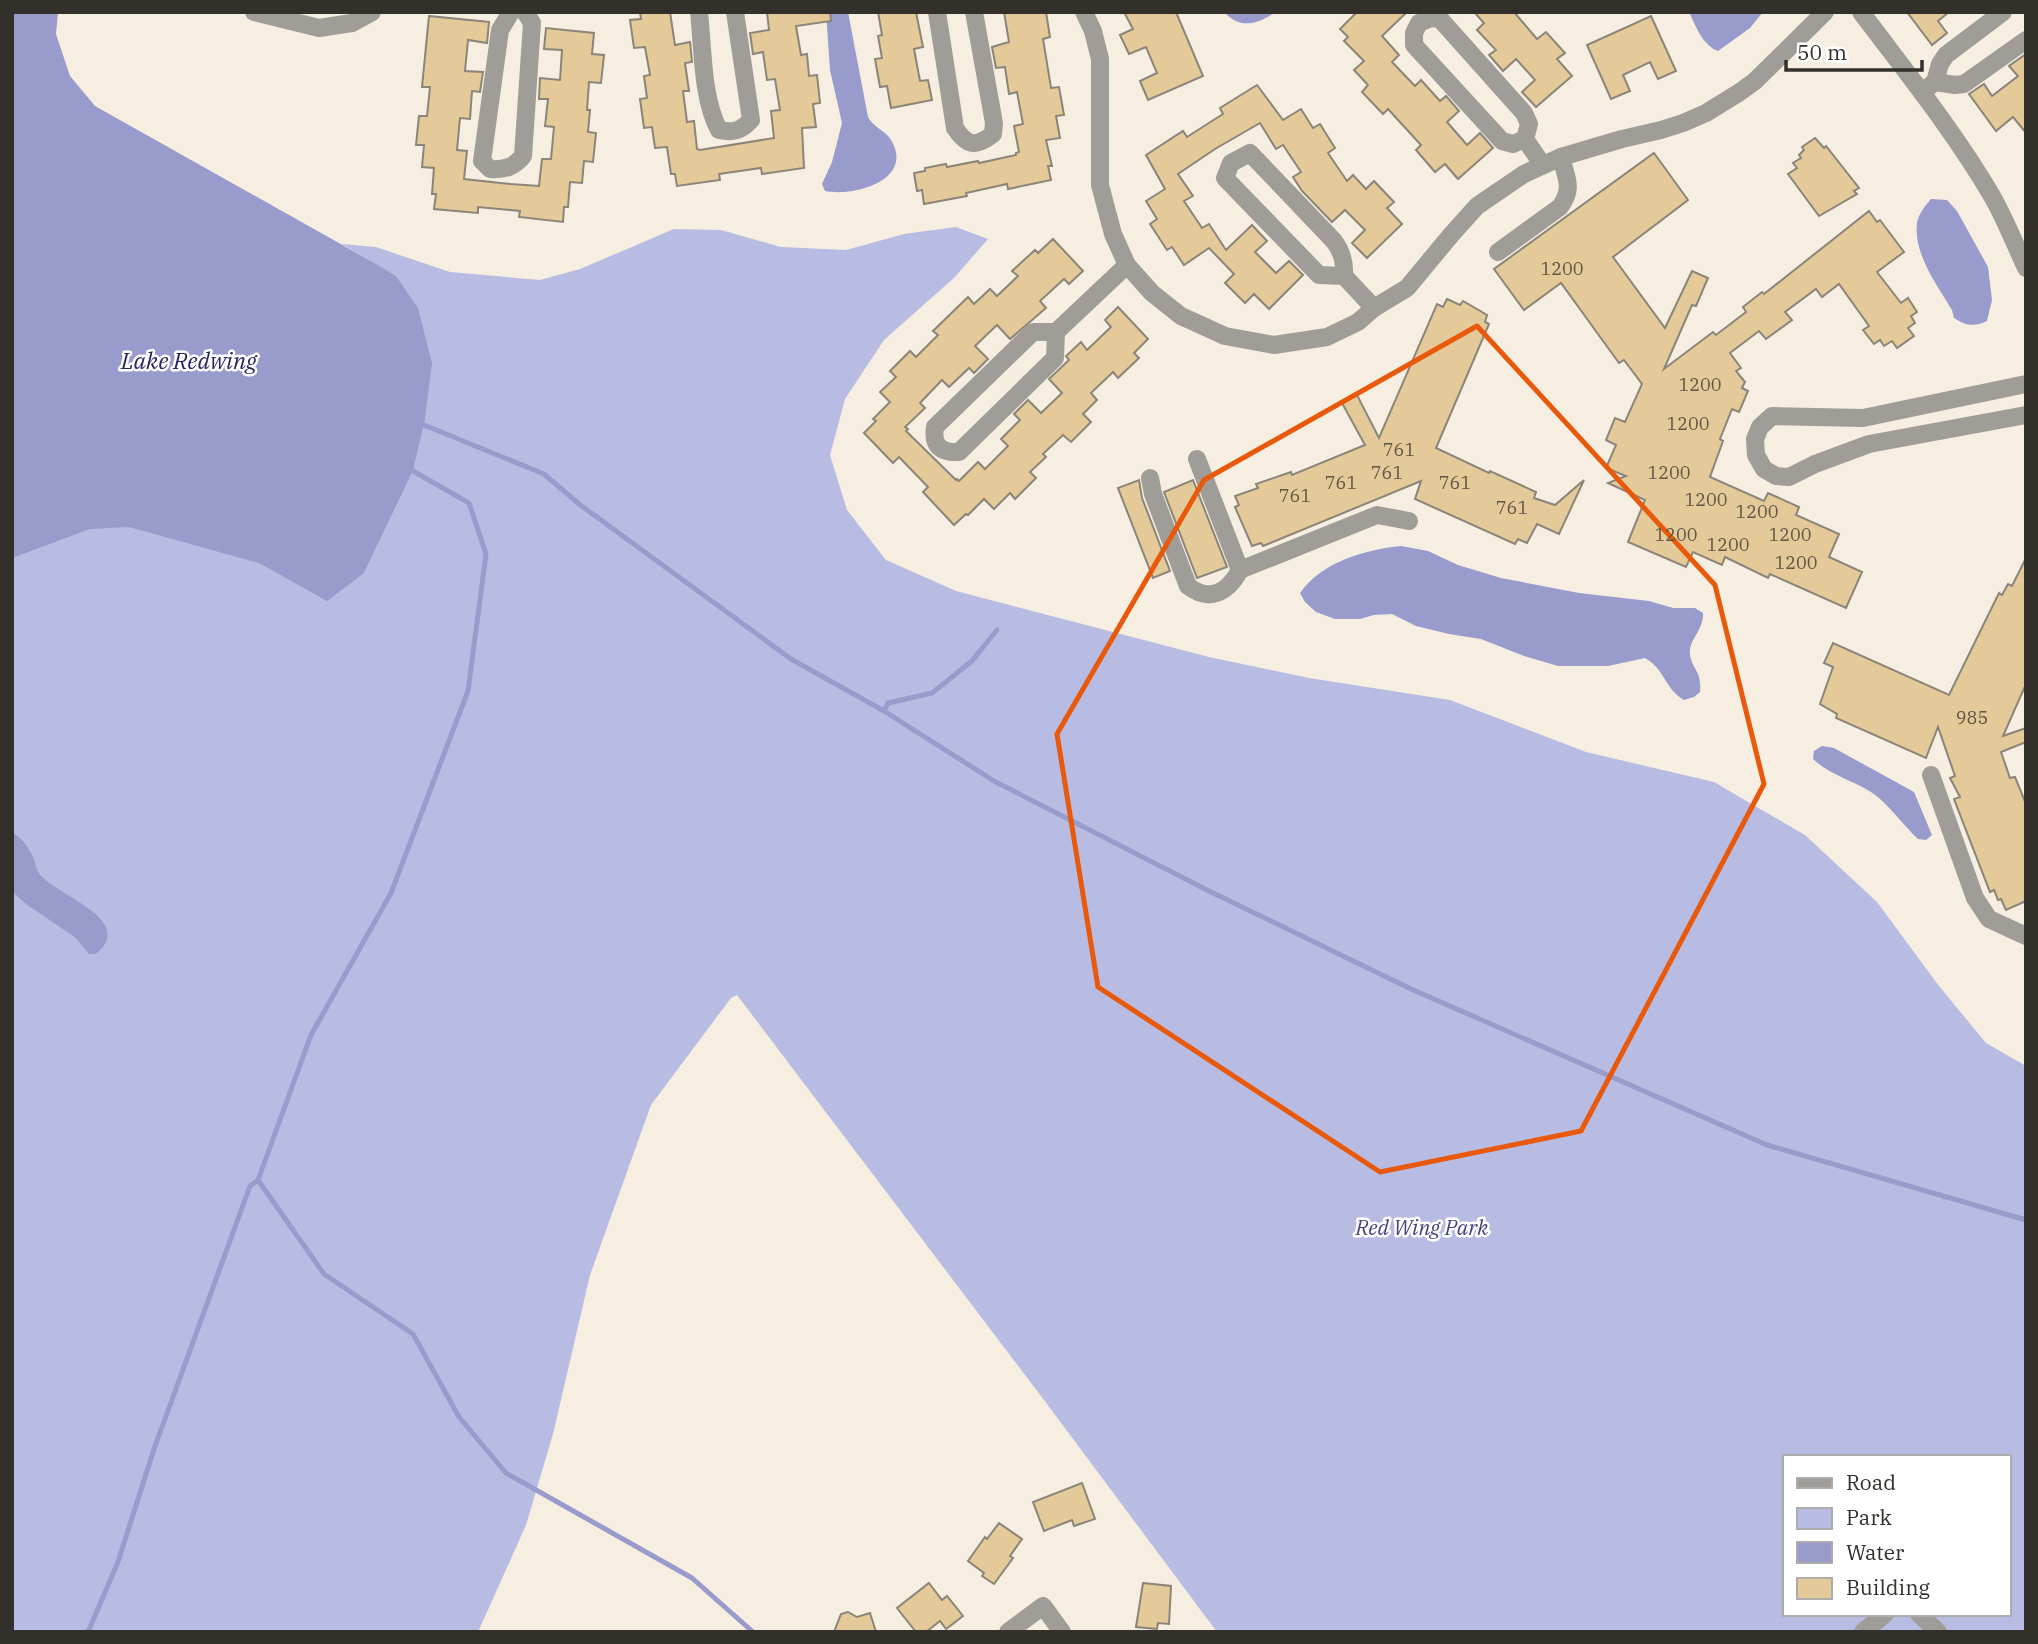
<svg xmlns="http://www.w3.org/2000/svg" width="2038" height="1644" viewBox="0 0 2038 1644" font-family="'IBM Plex Serif',serif">
  <style>
    .green { fill: #b9bce2; fill-rule: evenodd }
    .water { fill: #989bcb }
    .lines { fill: none; stroke-linecap: round; stroke-linejoin: round }
    .stream { stroke: #989bcb; stroke-width: 5 }
    .building { fill: #e4ca99; stroke: #8b8579; stroke-width: 2 }
    .minor { stroke: #a09d98; stroke-width: 18 }
    .marked { fill: none; stroke: #e8590c; stroke-width: 5; stroke-linejoin: round }
    .labels { text-anchor: middle; stroke-width: 5; stroke-linejoin: round; paint-order: stroke }
    .number-label { font-size: 18px; fill: #5f5646 }
    .park-label { font-size: 21px; font-style: italic; fill: #454381; stroke: #fff }
    .water-label { font-size: 23px; font-style: italic; fill: #29255f; stroke: #fff }
  </style>
  <rect width="100%" height="100%" fill="#f5eee1"/>
  <path class="green" d="M956,227l32,12 -33,38 -71,63 -39,59 -15,56 17,55 39,50 70,31 253,66 100,21 141,22 136,52 128,30 91,53 72,67 62,84 47,57 40,23v566h-809l-170,-228 -310,-409 -6,3 -80,107 -61,170 -37,159 -27,91 -48,107h-466v-1270l352,211 49,-102 11,-46 -28,-149 -54,-32 34,3 74,25 90,8 40,-11 94,-40 47,1 60,17 65,3 58,-16zM1784,1457h224v157h-224z"/>
  <g class="water">
    <polygon points="12,12 58,12 56,34 70,76 95,106 378,265 396,276 418,308 432,363 424,425 413,471 364,573 327,601 259,563 129,527 90,529 12,558"/>
    <path d="M826,12h22l20,105c6,11 17,13 23,23 24,40 -37,57 -66,51l-3,-7 10,-22 10,-39 -12,-53z"/>
    <path d="M1224,12h52c-19,12 -35,18 -52,0z"/>
    <path d="M1689,12h74l-13,16 -32,23c-16,-6 -22,-25 -29,-39z"/>
    <path d="M1931,199l16,1 10,11 31,56 4,33 -5,21c-14,6 -20,5 -33,-3l-2,-8c-15,-25 -39,-57 -35,-87 2,-10 8,-17 14,-24z"/>
    <path d="M1401,546l27,5 30,14 43,13 78,15 70,8 24,7h22l8,5c1,17 -15,27 -13,42 3,16 12,16 10,37l-6,5 -10,3c-20,-12 -19,-31 -39,-42l-37,8h-50l-34,-10 -43,-17 -32,-5 -33,-8 -24,-12 -18,1 -14,4h-25l-19,-7 -11,-10 -5,-9c23,-32 65,-43 101,-47z"/>
    <path d="M1822,746l12,2 80,44 18,43 -6,5 -8,-1c-15,-14 -30,-36 -47,-47 -19,-12 -41,-17 -58,-33l1,-8z"/>
    <path d="M12,832c9,5 17,16 21,25 2,4 3,11 5,15 14,23 101,47 58,82h-7l-13,-16 -50,-34 -14,-13z"/>
  </g>
  <g class="lines">
    <g class="stream">
      <polyline points="424,425 544,474 579,504 791,659 884,711 994,781 1207,890 1411,989 1767,1145 2026,1220"/>
      <polyline points="884,711 888,703 932,693 972,661 997,630"/>
      <polyline points="258,1180 324,1274 413,1334 459,1417 506,1473 692,1578 753,1632"/>
      <polyline points="88,1632 118,1562 154,1449 250,1186 258,1180 311,1035 391,893 468,691 486,554 469,503 413,471"/>
    </g>
  </g>
  <g class="building">
    <polygon points="640,12 670,12 675,45 690,42 692,62 685,63 689,91 683,91 687,122 694,121 697,149 700,150 774,138 771,111 780,110 775,79 767,80 763,52 753,54 750,33 769,30 767,12 830,12 831,21 796,26 801,55 807,54 809,76 817,75 820,103 813,104 816,127 802,128 804,168 762,174 761,168 719,174 720,180 677,186 675,174 671,174 667,147 655,148 652,127 644,128 640,99 647,98 644,76 650,75 645,47 634,48 630,20 641,19"/>
    <polygon points="878,12 916,12 923,47 914,49 920,81 928,80 932,100 891,108 887,86 880,87 875,59 882,58 878,36 882,35"/>
    <polygon points="1004,12 1046,12 1050,37 1043,39 1051,88 1059,87 1064,115 1056,116 1060,138 1046,140 1052,166 1048,166 1051,180 1008,189 1007,184 966,193 967,196 924,204 922,190 917,191 914,173 925,171 925,168 946,164 947,167 978,161 979,163 1016,155 1016,153 1019,152 1014,126 1023,124 1017,92 1009,94 1005,67 996,68 992,47 1009,42"/>
    <polygon points="1124,12 1176,12 1203,76 1148,100 1140,81 1157,73 1146,47 1129,54 1120,35 1133,29"/>
    <polygon points="1357,12 1407,12 1382,36 1399,55 1392,62 1415,86 1421,80 1440,101 1446,96 1459,111 1447,122 1467,145 1480,133 1493,148 1458,179 1445,164 1435,172 1416,150 1421,145 1388,109 1383,114 1362,92 1368,85 1354,70 1364,61 1344,41 1348,37 1340,29"/>
    <polygon points="1474,12 1514,12 1537,39 1546,32 1565,53 1557,59 1572,76 1536,107 1522,92 1535,80 1516,59 1503,71 1489,55 1496,50 1477,30 1484,23"/>
    <polygon points="1907,12 1949,12 1938,21 1947,33 1932,45"/>
    <polygon points="429,16 489,22 487,43 468,40 465,71 483,72 480,92 472,91 470,119 460,118 457,150 467,151 464,179 511,184 539,186 542,159 551,159 554,127 545,126 548,99 539,99 540,78 560,80 562,50 544,49 546,28 594,33 592,54 604,55 601,83 589,82 587,110 590,110 588,132 596,133 593,162 584,161 582,183 570,182 568,207 564,207 563,222 519,217 520,211 478,207 478,213 434,209 436,194 432,194 434,168 422,167 424,145 416,145 419,116 427,116 430,87 422,87"/>
    <polygon points="1651,16 1676,71 1658,79 1650,62 1623,75 1630,91 1611,99 1587,45"/>
    <polygon points="2026,54 2026,133 2013,117 1996,131 1969,94 1984,84 1992,96 2018,76 2009,66"/>
    <polygon points="1257,85 1283,120 1301,109 1313,128 1320,124 1335,148 1328,153 1347,181 1353,175 1366,189 1374,181 1394,202 1387,208 1402,224 1367,258 1352,243 1365,230 1345,210 1332,222 1302,191 1293,177 1301,172 1283,145 1276,149 1260,123 1215,149 1178,174 1193,196 1184,201 1202,228 1209,224 1226,250 1252,225 1267,241 1255,252 1276,273 1289,261 1303,275 1269,309 1254,294 1245,303 1225,283 1234,274 1209,248 1184,265 1172,247 1167,250 1150,224 1157,219 1146,201 1165,189 1146,155 1183,131 1187,137 1223,114 1220,108"/>
    <polygon points="1815,138 1824,148 1826,146 1859,188 1854,191 1857,194 1819,216 1788,174 1797,168 1793,163 1801,158 1799,155 1804,150 1802,147"/>
    <polygon points="1654,153 1688,200 1613,257 1665,328 1692,271 1708,278 1696,306 1692,305 1664,369 1713,332 1716,335 1746,312 1743,307 1762,292 1764,294 1869,211 1877,222 1880,220 1904,252 1877,272 1901,303 1908,298 1917,312 1911,316 1915,323 1908,328 1914,336 1897,348 1892,341 1884,346 1880,340 1874,344 1863,330 1869,326 1839,284 1822,297 1816,289 1785,312 1792,320 1766,339 1759,331 1730,353 1741,368 1736,371 1745,382 1742,388 1748,391 1739,412 1732,409 1720,439 1723,441 1710,477 1764,501 1768,493 1799,507 1796,515 1839,534 1829,557 1862,572 1846,608 1770,574 1768,578 1725,557 1722,565 1693,552 1686,567 1628,542 1645,500 1608,483 1626,476 1606,468 1616,445 1606,440 1615,418 1625,422 1642,384 1624,360 1619,363 1561,283 1524,310 1494,269"/>
    <polygon points="1053,239 1083,271 1069,284 1064,279 1040,301 1046,308 1010,339 997,325 975,346 988,359 974,373 969,368 949,387 942,380 920,403 925,408 905,427 908,429 906,431 956,480 957,479 959,481 978,462 985,469 1008,446 1001,439 1020,420 1014,414 1028,400 1041,413 1062,393 1049,379 1069,360 1066,356 1081,342 1087,350 1111,327 1105,320 1118,307 1148,339 1134,353 1139,358 1118,378 1113,372 1091,393 1097,400 1083,414 1091,422 1071,442 1063,435 1043,454 1046,457 1030,472 1036,478 1015,499 1010,493 994,509 984,499 968,515 966,514 954,525 923,492 928,487 899,457 893,463 864,433 876,421 873,419 890,402 880,392 896,377 890,371 910,351 916,357 938,335 933,331 968,297 974,304 990,289 997,296 1018,276 1012,271 1035,250 1038,253"/>
    <polygon points="1447,299 1460,305 1463,301 1487,315 1485,322 1489,324 1436,448 1489,473 1490,471 1536,492 1534,498 1555,505 1584,480 1559,534 1537,524 1527,543 1518,539 1515,544 1415,499 1421,481 1263,546 1261,543 1252,546 1235,507 1239,505 1235,496 1258,488 1256,484 1291,472 1292,475 1365,445 1342,403 1357,395 1379,438 1437,304 1443,307"/>
    <polygon points="1139,480 1142,498 1170,571 1153,578 1118,488"/>
    <polygon points="1193,480 1227,567 1197,578 1164,492"/>
    <polygon points="2026,558 2026,684 2003,736 2026,728 2026,742 2001,752 2010,778 2015,777 2026,804 2026,901 2006,910 2001,899 1998,900 1994,890 1990,892 1954,799 1960,797 1950,778 1955,776 1938,727 1926,758 1836,718 1837,714 1820,704 1833,667 1824,663 1833,643 1949,695 1999,593 2002,595 2008,584 2012,586"/>
    <polygon points="1082,1483 1095,1519 1074,1526 1072,1520 1044,1531 1033,1502"/>
    <polygon points="999,1523 1022,1539 1010,1556 1013,1558 994,1584 982,1576 984,1573 968,1561 985,1537 987,1539"/>
    <polygon points="929,1583 942,1600 947,1596 963,1616 946,1629 940,1621 926,1632 916,1632 897,1608"/>
    <polygon points="1143,1583 1171,1586 1169,1624 1158,1623 1157,1629 1136,1627"/>
    <polygon points="848,1612 857,1617 870,1613 876,1632 834,1632 841,1614"/>
  </g>
  <g class="lines">
    <g class="minor">
      <polyline points="254,12 319,28 352,23 372,12"/>
      <path d="M511,12l-11,18 -18,131 8,8c15,1 24,-2 33,-13l9,-133 -7,-11"/>
      <path d="M699,12c4,36 3,87 20,118 14,3 22,1 32,-10l-16,-108"/>
      <path d="M937,12l18,116c12,18 20,20 38,6l1,-11 -20,-111"/>
      <polyline points="1084,12 1093,31 1100,59 1100,185 1113,234 1127,265 1152,293 1181,316 1225,336 1274,345 1327,337 1358,322 1374,308 1407,288 1451,235 1477,206 1524,174 1561,157 1622,139 1661,130 1683,123 1706,113 1740,92 1755,81 1825,12"/>
      <path d="M1861,12c45,60 93,119 131,184 13,23 23,48 34,72"/>
      <polyline points="1935,82 1955,85 1964,84 2026,40"/>
      <polyline points="1922,92 1935,82 1940,64 1946,55 2003,12"/>
      <polyline points="1525,139 1513,144 1502,141 1414,45 1414,33 1419,23 1431,18 1440,19 1524,113 1529,124 1525,139 1542,164"/>
      <path d="M1498,252l62,-45c14,-19 6,-29 1,-50"/>
      <path d="M1344,276l-25,-1 -94,-97 6,-15 19,-10 84,88c8,11 11,21 10,35l30,32"/>
      <path d="M1056,332l-1,26 -96,94c-18,1 -27,-6 -24,-25l98,-95h23l71,-67"/>
      <polyline points="2026,384 1863,418 1772,416 1760,427 1755,439 1756,455 1764,469 1776,476 1789,477 1815,464 1869,444 2026,415"/>
      <polyline points="1197,459 1240,570 1377,515 1409,521"/>
      <path d="M1150,478l3,16 35,92c22,17 40,6 52,-16"/>
      <polyline points="1931,775 1975,898 1989,919 2026,936"/>
      <polyline points="1919,1614 1938,1632"/>
      <polyline points="1008,1632 1043,1606 1062,1632"/>
      <polyline points="1863,1632 1885,1614"/>
    </g>
  </g>
  <path class="marked" d="M1477,326l238,259 49,199 -183,347 -201,41 -282,-185 -41,-253 147,-254z"/>
  <g class="labels">
    <g class="number-label">
      <text x="1562" y="275">1200</text>
      <text x="1700" y="391">1200</text>
      <text x="1688" y="430">1200</text>
      <text x="1399" y="456">761</text>
      <text x="1387" y="479">761</text>
      <text x="1669" y="479">1200</text>
      <text x="1341" y="489">761</text>
      <text x="1455" y="489">761</text>
      <text x="1295" y="502">761</text>
      <text x="1706" y="506">1200</text>
      <text x="1512" y="514">761</text>
      <text x="1757" y="518">1200</text>
      <text x="1676" y="541">1200</text>
      <text x="1790" y="541">1200</text>
      <text x="1728" y="551">1200</text>
      <text x="1796" y="569">1200</text>
      <text x="1972" y="724">985</text>
    </g>
    <g class="park-label">
      <text x="1422" y="1235">Red Wing Park</text>
    </g>
    <g class="water-label">
      <text x="189" y="369">Lake Redwing</text>
    </g>
  </g>
  <rect width="2038" height="1644" fill="none" stroke="#33302b" stroke-width="28"/>
  <rect x="1783" y="1455" width="228" height="161" fill="#ffffff" stroke="#adacaa" stroke-width="2"/>
  <rect x="1797" y="1478" width="35" height="10" fill="#a09d98" stroke="#adacaa" stroke-width="2"/>
  <text x="1846" y="1490" font-size="21" fill="#33302b">Road</text>
  <rect x="1797" y="1508" width="35" height="21" fill="#b9bce2" stroke="#adacaa" stroke-width="2"/>
  <text x="1846" y="1525" font-size="21" fill="#33302b">Park</text>
  <rect x="1797" y="1542" width="35" height="21" fill="#989bcb" stroke="#adacaa" stroke-width="2"/>
  <text x="1846" y="1560" font-size="21" fill="#33302b">Water</text>
  <rect x="1797" y="1578" width="35" height="21" fill="#e4ca99" stroke="#adacaa" stroke-width="2"/>
  <text x="1846" y="1595" font-size="21" fill="#33302b">Building</text>
  <path d="M1786 60v10h136v-10" fill="none" stroke="#33302b" stroke-width="3.5"/>
  <text x="1797" y="60" font-size="21" fill="#33302b" stroke="#ffffff" stroke-width="5" paint-order="stroke">50 m</text>
</svg>
